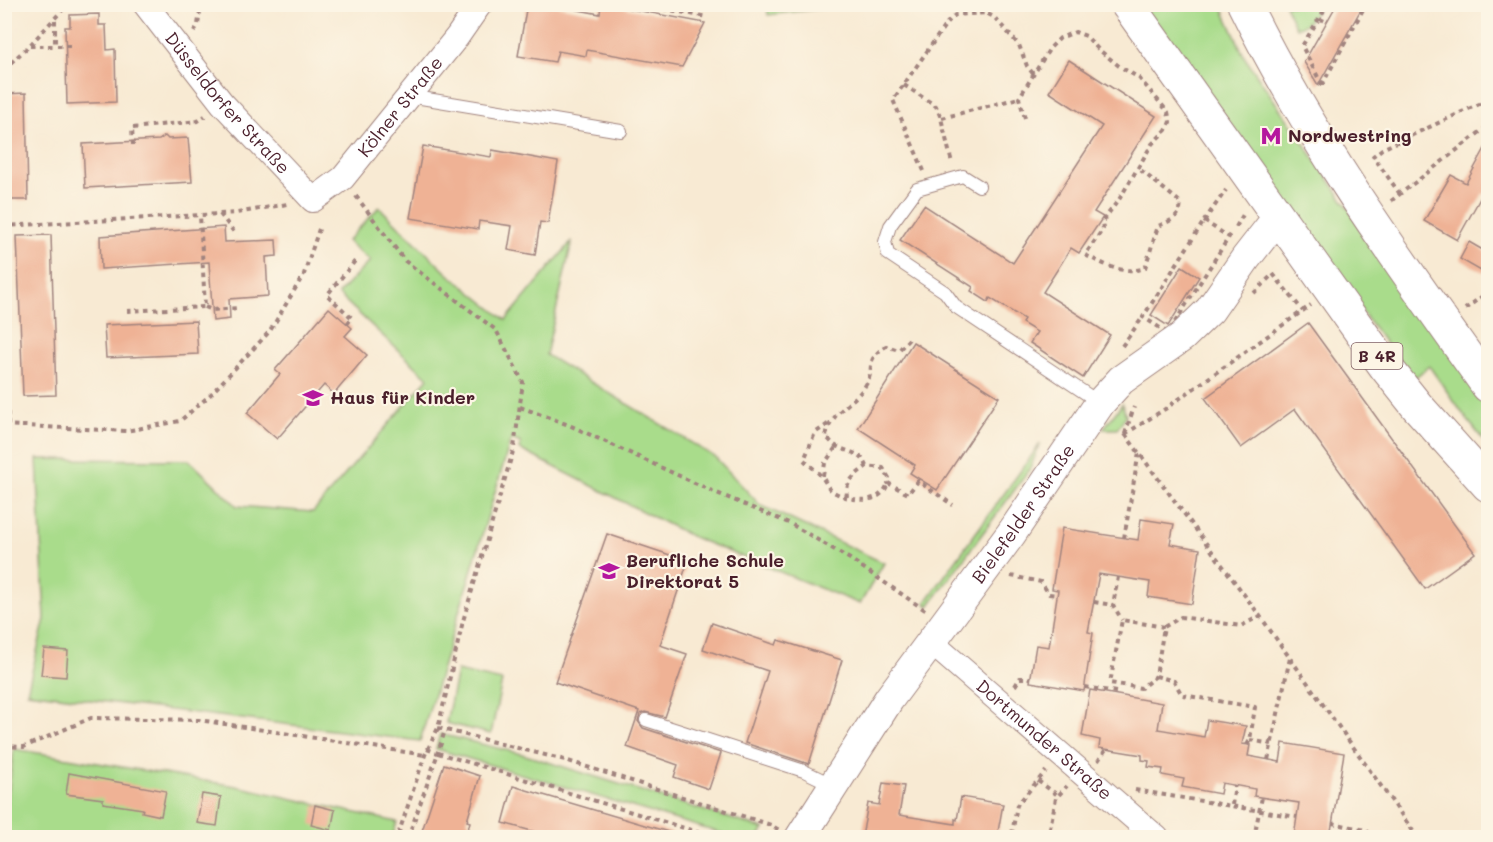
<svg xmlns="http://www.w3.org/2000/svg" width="1493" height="842" viewBox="0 0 1493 842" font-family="Mali,sans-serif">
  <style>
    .green { fill: #a9dc8b; stroke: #7a7e5b; stroke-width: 1.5 }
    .building { fill: #efb295 }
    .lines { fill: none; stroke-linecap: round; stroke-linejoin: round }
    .service-casing { stroke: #a1847f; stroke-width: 14 }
    .minor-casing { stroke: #a1847f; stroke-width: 26 }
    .tertiary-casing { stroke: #a1847f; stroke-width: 32 }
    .primary-casing { stroke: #a1847f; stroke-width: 35 }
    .path { stroke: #a1847f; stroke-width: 4; stroke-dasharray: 4.5 4.5; stroke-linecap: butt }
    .service { stroke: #fff; stroke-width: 12 }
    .minor { stroke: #fff; stroke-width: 24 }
    .tertiary { stroke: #fff; stroke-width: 30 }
    .primary { stroke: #fff; stroke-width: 33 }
    .labels { text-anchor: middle; stroke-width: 4.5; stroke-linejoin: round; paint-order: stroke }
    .shield { fill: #fcf5e5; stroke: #7f5f63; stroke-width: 1.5 }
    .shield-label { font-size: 16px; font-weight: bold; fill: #4a1f2b }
    .street-label { font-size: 18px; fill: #4a1f2b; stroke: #fcf5e5 }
    .poi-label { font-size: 18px; font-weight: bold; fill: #4a1f2b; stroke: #fcf5e5; text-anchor: start }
  </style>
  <rect width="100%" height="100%" fill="#fcf5e5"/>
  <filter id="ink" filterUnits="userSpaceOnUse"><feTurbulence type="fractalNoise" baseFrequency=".0167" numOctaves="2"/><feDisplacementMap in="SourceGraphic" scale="12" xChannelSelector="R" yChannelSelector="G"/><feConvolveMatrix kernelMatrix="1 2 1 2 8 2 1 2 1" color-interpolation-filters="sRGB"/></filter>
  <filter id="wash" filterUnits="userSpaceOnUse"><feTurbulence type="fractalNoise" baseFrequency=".008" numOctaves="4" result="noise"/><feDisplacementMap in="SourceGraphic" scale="24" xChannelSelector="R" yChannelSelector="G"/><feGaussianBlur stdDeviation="1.35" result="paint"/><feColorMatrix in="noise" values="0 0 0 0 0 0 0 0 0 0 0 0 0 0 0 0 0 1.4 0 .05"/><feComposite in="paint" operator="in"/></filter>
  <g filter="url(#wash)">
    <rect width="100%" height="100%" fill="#f8ead3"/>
    <g class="green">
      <polygon points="767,5 767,4 851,5 768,15"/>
      <polygon points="1138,5 1221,5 1245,58 1367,235 1488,404 1488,446 1463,414 1429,366 1412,380"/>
      <polygon points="1285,5 1321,5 1306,24 1296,28"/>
      <polygon points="379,207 447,273 506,320 572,241 546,355 715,457 760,505 884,563 860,604 695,538 519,449 521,443 511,439 420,741 27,692 45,619 37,459 189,460 237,506 313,512 428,378 338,294 370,261 347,241"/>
      <polygon points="1122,404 1126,416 1117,429 1103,429"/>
      <polygon points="1040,444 1030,469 929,606 925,603"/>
      <polygon points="457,671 502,681 491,734 446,723"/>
      <polygon points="440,734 522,754 764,829 759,837 734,837 436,749"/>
      <polygon points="14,749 236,786 397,822 392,838 5,838 5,819"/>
    </g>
    <g id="blocks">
      <g class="building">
        <polygon points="527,4 547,4 600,14 601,4 604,4 705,23 682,67 587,50 586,56 558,51 555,62 518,56"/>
        <polygon points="1337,4 1364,4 1318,85 1304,62"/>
        <polygon points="99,14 99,25 106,25 107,50 115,49 116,102 67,104 65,27 70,27 70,15"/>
        <polygon points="1069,60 1156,116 1094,212 1103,217 1079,253 1071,248 1043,292 1110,335 1083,378 1030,343 1037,332 1022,323 1024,319 990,298 988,302 971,291 973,287 900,240 924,205 1013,263 1102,126 1049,92"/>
        <polygon points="26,93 28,200 4,200 4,94"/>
        <polygon points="165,136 168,139 188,138 192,182 85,188 83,144 159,140"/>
        <polygon points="1488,143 1488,196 1483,193 1457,240 1424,221 1451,175 1466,183"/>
        <polygon points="423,146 491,157 492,150 558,162 548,223 540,222 535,255 508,250 512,226 479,221 478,229 410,218"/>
        <polygon points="224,227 225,242 276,240 277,256 266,257 268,296 229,299 230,319 213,321 209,262 101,269 100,236"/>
        <polygon points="51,235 56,395 23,396 17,236"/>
        <polygon points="1469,242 1488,253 1488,275 1460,259"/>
        <polygon points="1182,266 1199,277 1168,326 1151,315"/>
        <polygon points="329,308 352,328 345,336 367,355 334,394 324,385 277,439 247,413 280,374 275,370"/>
        <polygon points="196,321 198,354 106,358 104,325"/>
        <polygon points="1308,323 1475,553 1425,589 1295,409 1241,448 1205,398"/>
        <polygon points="913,342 999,397 937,490 910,473 915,465 858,428"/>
        <polygon points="1141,519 1174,524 1170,544 1200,549 1192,604 1148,597 1150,582 1099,574 1088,632 1093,633 1084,691 1030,682 1036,645 1049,647 1058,590 1052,589 1062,528 1138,540"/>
        <polygon points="607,534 688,561 660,645 687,654 665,717 645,712 640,714 638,721 643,728 721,753 709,789 674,777 678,765 627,747 639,711 555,682"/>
        <polygon points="712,623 776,645 778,640 842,660 809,764 745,743 768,671 703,649"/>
        <polygon points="44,649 68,651 66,677 41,675"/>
        <polygon points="1090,690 1162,703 1158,729 1204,737 1207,720 1246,726 1242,744 1250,745 1248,756 1280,762 1283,743 1344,753 1330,837 1294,837 1299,803 1254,796 1255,789 1222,783 1220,794 1182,787 1184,779 1162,775 1163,769 1148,767 1149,761 1142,760 1142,755 1099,748 1100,740 1082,736"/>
        <polygon points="444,764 480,776 467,821 470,822 466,837 420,837"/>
        <polygon points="69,773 166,791 161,816 142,812 143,809 103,803 103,799 66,794"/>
        <polygon points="883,783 904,786 899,815 955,824 955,819 957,820 961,797 1003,804 997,837 862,837 868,803 879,805"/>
        <polygon points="513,786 672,833 672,837 553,837 503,823"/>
        <polygon points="202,794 221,797 217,826 197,823"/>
        <polygon points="315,805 335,810 331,830 311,825"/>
      </g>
    </g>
  </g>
  <g filter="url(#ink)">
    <use href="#blocks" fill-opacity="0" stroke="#a1847f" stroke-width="1.5"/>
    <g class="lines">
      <g class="service-casing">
        <g id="service">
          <polyline points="409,96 621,131"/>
          <polyline points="979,186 963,176 917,189 890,226 885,242 888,254 945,292 956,307 1100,403"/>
          <polyline points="646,720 804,771 833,785"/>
        </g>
      </g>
      <g class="minor-casing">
        <g id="minor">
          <path id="s1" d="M145,4l77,99 91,97 30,-22 114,-141 23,-33"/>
          <path id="s2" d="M932,643l225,195"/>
        </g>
      </g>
      <g class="tertiary-casing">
        <g id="tertiary">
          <path id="s3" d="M800,838l89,-139 122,-165 89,-131 21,-23 61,-43 28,-27 36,-52 32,-41"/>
        </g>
      </g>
      <g class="primary-casing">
        <g id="primary">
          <polyline points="1127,4 1385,366 1417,406 1488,485"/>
          <path d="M1244,4c67,137 156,259 244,382"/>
        </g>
      </g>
      <g class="path">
        <polyline points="637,4 707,17"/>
        <polyline points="1320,19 1327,22"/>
        <polyline points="55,20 55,46"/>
        <polyline points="194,32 198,25 201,4"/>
        <polyline points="1487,33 1488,34"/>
        <polyline points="30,46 70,46"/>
        <polyline points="4,69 29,46 68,4"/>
        <polyline points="904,85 936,106 941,118 952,163"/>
        <polyline points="1322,85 1302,46 1328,4"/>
        <polyline points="1322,85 1366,4"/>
        <polyline points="942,118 1019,98"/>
        <path d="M1025,118l-6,-20 31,-50 10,-10 15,-6 11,4 12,13 21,17 20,12 29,34 2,10 -4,8 -14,14 -32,54 -18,24 1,7 -18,26c21,10 37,20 60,13l13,-42c12,-5 25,-9 22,-24l-42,-34"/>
        <polyline points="133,145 132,128 198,121 205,116"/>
        <polyline points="924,171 893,100 946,24 955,15 986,13 994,17 1019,45 1027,66 1034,75"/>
        <polyline points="1400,194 1373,156 1382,149 1488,100"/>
        <polyline points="356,196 405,261 496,330 523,382 514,448 463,621 438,728 425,755 397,838"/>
        <polyline points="1391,201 1488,126"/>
        <polyline points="220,214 234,232"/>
        <polygon points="1204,221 1229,237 1168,333 1143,317"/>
        <polyline points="1204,221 1226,190"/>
        <polyline points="1236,227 1244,213"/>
        <polyline points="1254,293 1273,274 1303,311"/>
        <polyline points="205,307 212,310 238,308"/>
        <polyline points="1465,309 1488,292"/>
        <polyline points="127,311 205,307 200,215"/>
        <polyline points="347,324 352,318 327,295 355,261"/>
        <path d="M909,339l-10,11 -13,-4c-24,16 -9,22 -21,40 -12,19 -35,25 -39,51 4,3 7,8 12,10 12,6 23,5 29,19l16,2 6,10 -1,5 20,11 10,-13 35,24"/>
        <polyline points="1122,346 1143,317"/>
        <polyline points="520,407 569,425 712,491 791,524 850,559 925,610"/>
        <path d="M828,424l-13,9 -11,27c5,5 12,10 17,16 4,4 6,11 11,15 16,10 49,16 56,-8"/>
        <polyline points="4,425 126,431 180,421 210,395 270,331 304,274 319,229"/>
        <polyline points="8,425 5,226 237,213 287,204"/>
        <polyline points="1125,434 1260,616 1418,838"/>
        <polyline points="1125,434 1134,407"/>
        <polyline points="1125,434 1165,409 1311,305"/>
        <polyline points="823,476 825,463 836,447"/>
        <path d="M847,497c-2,-16 8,-22 20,-31"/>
        <polyline points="1124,538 1139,452"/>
        <polyline points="1011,576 1041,582 1049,594 1057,595"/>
        <polyline points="1118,577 1113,605 1122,620"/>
        <polyline points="1094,602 1113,605"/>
        <polyline points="1156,676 1141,688 1110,683 1122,620 1164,627"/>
        <polyline points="1015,686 1020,678 1031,678"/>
        <polyline points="1085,687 1116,692"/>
        <polyline points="438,728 565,760 771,825 779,830"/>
        <polyline points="1250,740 1272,744"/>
        <polyline points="1247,745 1250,740 1255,707 1182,695 1174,681 1156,676 1164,627 1181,617 1241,626 1260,616"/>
        <polyline points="4,746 24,747 91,718 199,720 425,755"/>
        <polyline points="427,749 438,753 445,730"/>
        <polyline points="1268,760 1290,658"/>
        <polyline points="1098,761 1106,749"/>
        <polyline points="1038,781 1059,796"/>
        <polyline points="1135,790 1297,817"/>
        <polyline points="1232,805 1235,785"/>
        <polyline points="1332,823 1366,830 1374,838"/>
        <polyline points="1012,834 1017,805 1046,771"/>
        <polyline points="408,838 438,753 717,838"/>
        <polyline points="1048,838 1056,798 1067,786"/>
        <polyline points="1254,838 1262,797"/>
      </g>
      <use href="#service" class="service"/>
      <use href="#minor" class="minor"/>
      <use href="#tertiary" class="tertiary"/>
      <use href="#primary" class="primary"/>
    </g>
  </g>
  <defs>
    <g id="metro-bare" transform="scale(1.62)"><path d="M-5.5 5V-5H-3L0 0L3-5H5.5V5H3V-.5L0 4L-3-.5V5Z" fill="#b5179e" stroke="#fcf5e5" stroke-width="2.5" paint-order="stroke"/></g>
    <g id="school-bare" transform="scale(1.62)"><path d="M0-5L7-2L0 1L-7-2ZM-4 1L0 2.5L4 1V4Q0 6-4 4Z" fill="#b5179e" stroke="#fcf5e5" stroke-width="2.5" paint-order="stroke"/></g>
  </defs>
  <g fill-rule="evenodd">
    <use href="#metro-bare" x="1271" y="136"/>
    <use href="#school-bare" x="313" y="398"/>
    <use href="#school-bare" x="609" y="571"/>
  </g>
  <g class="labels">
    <rect class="shield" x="1351.5" y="343" width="51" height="26" rx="4.5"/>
    <g class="shield-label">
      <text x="1377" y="362">B 4R</text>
    </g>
    <g class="street-label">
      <text dy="6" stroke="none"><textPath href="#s1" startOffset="129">Düsseldorfer Straße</textPath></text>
      <text dy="6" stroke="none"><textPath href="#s1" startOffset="387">Kölner Straße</textPath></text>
      <text dy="6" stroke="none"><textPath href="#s3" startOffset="394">Bielefelder Straße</textPath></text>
      <text dy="6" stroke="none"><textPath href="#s2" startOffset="148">Dortmunder Straße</textPath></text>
    </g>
    <g class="poi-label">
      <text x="1288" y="142">Nordwestring</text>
      <text x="330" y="404">Haus für Kinder</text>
      <text x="626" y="567">Berufliche Schule<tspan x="626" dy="21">Direktorat 5</tspan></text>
    </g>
  </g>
  <rect width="1493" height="842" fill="none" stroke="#fcf5e5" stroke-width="24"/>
</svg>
